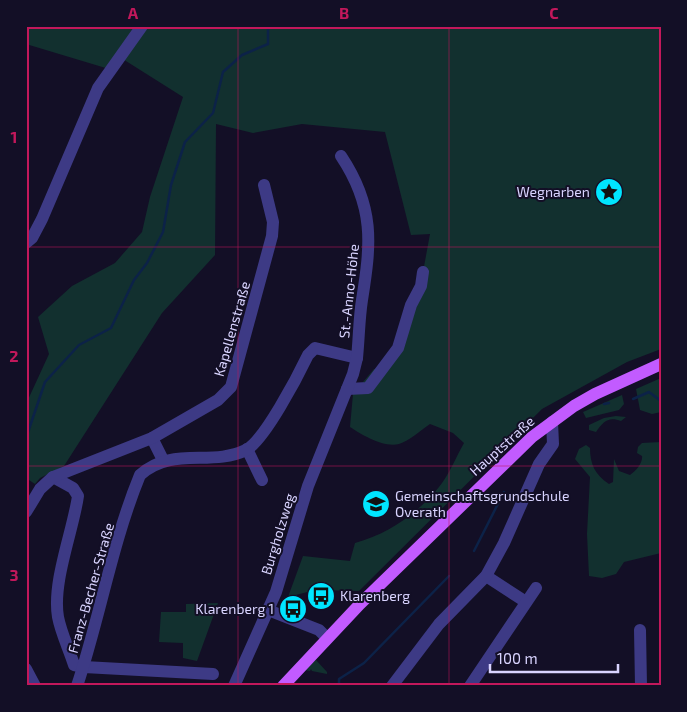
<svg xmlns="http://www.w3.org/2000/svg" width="687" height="712" viewBox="0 0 687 712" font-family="'Exo 2',sans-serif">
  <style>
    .green { fill: #12302f }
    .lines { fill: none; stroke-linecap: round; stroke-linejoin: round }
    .stream { stroke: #0c2248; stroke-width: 2.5 }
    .minor { stroke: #3d3a85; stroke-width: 12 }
    .major { stroke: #c25bff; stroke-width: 12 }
    .grid { fill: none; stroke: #c2185b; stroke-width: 1; stroke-opacity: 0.55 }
    .labels { text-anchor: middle; stroke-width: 4; stroke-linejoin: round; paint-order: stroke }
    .poi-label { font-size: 14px; fill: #d9d4ff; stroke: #130f26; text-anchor: end }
    .street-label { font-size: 14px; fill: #d9d4ff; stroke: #130f26 }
    .neatline { fill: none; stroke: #c2185b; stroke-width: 2 }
    .grid-label { font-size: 16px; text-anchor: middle; font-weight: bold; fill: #c2185b }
  </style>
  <rect width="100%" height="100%" fill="#130f26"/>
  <g class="green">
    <path d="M26,26h635v323l-34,13 -85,47 -183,182 -44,-1 -27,7 15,-41 47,5 5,-18c33,-9 62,-29 84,-56 10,-12 17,-30 25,-44l-11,-10 -23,-9c-9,6 -21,17 -31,20 -15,4 -37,-9 -49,-17l3,-33 21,-25 11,-2 38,-95 7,-38 -19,1 -26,-103 -83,-8 -49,9 -37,-9 -1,131 -53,58 -98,153 -24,12 -5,6 -9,-6v-74l23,-50 -11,-37 34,-31 43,-23 27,-31 8,-35 33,-100 -65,-41 -9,13 -83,-25z"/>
    <polygon points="661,378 661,412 652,414 640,410 636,389"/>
    <polygon points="622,395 624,404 619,410 586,418 583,412"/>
    <path d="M616,416l10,1 -5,4c-13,-5 -18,1 -25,11l-7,-2v-5l15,-7z"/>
    <path d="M661,442v111l-37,9 -8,12 -14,4 -13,-2 -2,-42 3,-57 -15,-18 4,-10 7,-4 4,3c0,16 5,27 19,36l4,-2 1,-23 5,12 11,4c6,-4 13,-12 12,-19l-5,-3 1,-6 4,-4z"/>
    <polygon points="218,603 197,661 183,658 183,643 159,642 161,612 186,612 186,604"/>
    <polygon points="316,660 327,672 327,674 312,671 311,669 310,671 304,670"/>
  </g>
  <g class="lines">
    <g class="stream">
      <polyline points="633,399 649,392 661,401"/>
      <polyline points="604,404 609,403"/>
      <polyline points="26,438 45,382 79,345 111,328 134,280 147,263 163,232 171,185 185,142 213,113 223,72 242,55 268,44 268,26"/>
      <polyline points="474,551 504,492"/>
      <polyline points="339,686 339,679 364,663 449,576"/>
    </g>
    <g class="minor">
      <polyline points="26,243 32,238 42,219 98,88 142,26"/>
      <polyline points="347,389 368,388 398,348 411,305 421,286 423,272"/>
      <polyline points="152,438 163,460"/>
      <polyline points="247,449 262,480"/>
      <path d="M53,477l20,11 5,8c-5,35 -26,86 -20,121 3,16 11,32 16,48l10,2 129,7"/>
      <polyline points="26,512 40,489 53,477 152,438 218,400 231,387 272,236 273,222 264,185"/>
      <polyline points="486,576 526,602"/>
      <polyline points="268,610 319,630 327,638"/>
      <polyline points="640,630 641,686"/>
      <polyline points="26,669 35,686"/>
      <path d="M77,686c23,-69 35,-143 63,-211 32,-29 71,-8 106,-25 18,-9 52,-74 62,-95l7,-7 42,10"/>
      <path d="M234,686l42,-94 32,-106 45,-112 4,-16c2,-19 2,-39 5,-58 9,-56 13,-93 -21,-144"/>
      <polyline points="392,686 439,624 486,576 504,543 539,464 553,444 552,422"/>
      <polyline points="470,686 536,588"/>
    </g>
    <polyline class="major" points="283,686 360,604 532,437 574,406 595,394 661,364"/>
  </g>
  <path class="grid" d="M238,26v660M449,26v660M26,247h635M26,466h635"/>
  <defs>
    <g id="sight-disc" transform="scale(1.4375)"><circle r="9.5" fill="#00e5ff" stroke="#130f26"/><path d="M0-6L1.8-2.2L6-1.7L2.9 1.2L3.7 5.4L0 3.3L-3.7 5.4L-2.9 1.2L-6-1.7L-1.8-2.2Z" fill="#111"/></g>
    <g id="school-disc" transform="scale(1.4375)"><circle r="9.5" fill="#00e5ff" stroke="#130f26"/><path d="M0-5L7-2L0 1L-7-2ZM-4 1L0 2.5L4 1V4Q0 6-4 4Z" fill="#111"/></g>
    <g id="bus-disc" transform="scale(1.4375)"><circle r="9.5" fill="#00e5ff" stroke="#130f26"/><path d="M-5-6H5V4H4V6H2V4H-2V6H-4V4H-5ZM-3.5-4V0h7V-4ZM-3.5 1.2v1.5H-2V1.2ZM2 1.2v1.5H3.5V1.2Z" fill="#111"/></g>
  </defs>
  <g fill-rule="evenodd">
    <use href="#sight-disc" x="609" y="192"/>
    <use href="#school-disc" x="376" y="504"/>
    <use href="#bus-disc" x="321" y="596"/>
    <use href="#bus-disc" x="293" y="609"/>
  </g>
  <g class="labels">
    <g class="poi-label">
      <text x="590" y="197">Wegnarben</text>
      <text x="395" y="501" text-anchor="start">Gemeinschaftsgrundschule<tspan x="395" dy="16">Overath</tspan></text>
      <text x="340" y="601" text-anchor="start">Klarenberg</text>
      <text x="274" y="614">Klarenberg 1</text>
    </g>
    <g class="street-label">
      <text transform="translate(349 291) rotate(-84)" y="5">St.-Anno-Höhe</text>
      <text transform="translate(232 329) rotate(-74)" y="5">Kapellenstraße</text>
      <text transform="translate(502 446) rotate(-42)" y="5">Hauptstraße</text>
      <text transform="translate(278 534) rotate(-73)" y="5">Burgholzweg</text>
      <text transform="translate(91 588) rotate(-74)" y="5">Franz-Becher-Straße</text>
    </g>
  </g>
  <rect width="687" height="712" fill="none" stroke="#130f26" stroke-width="55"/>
  <path d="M490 664v8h128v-8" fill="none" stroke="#d9d4ff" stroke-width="2.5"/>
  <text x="497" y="664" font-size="15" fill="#d9d4ff" stroke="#130f26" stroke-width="4" paint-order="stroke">100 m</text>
  <rect x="28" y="28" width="632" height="656" class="neatline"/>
  <g class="grid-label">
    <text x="133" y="19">A</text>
    <text x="344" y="19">B</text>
    <text x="554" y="19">C</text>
    <text x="14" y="143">1</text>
    <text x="14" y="362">2</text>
    <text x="14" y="581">3</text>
  </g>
</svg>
